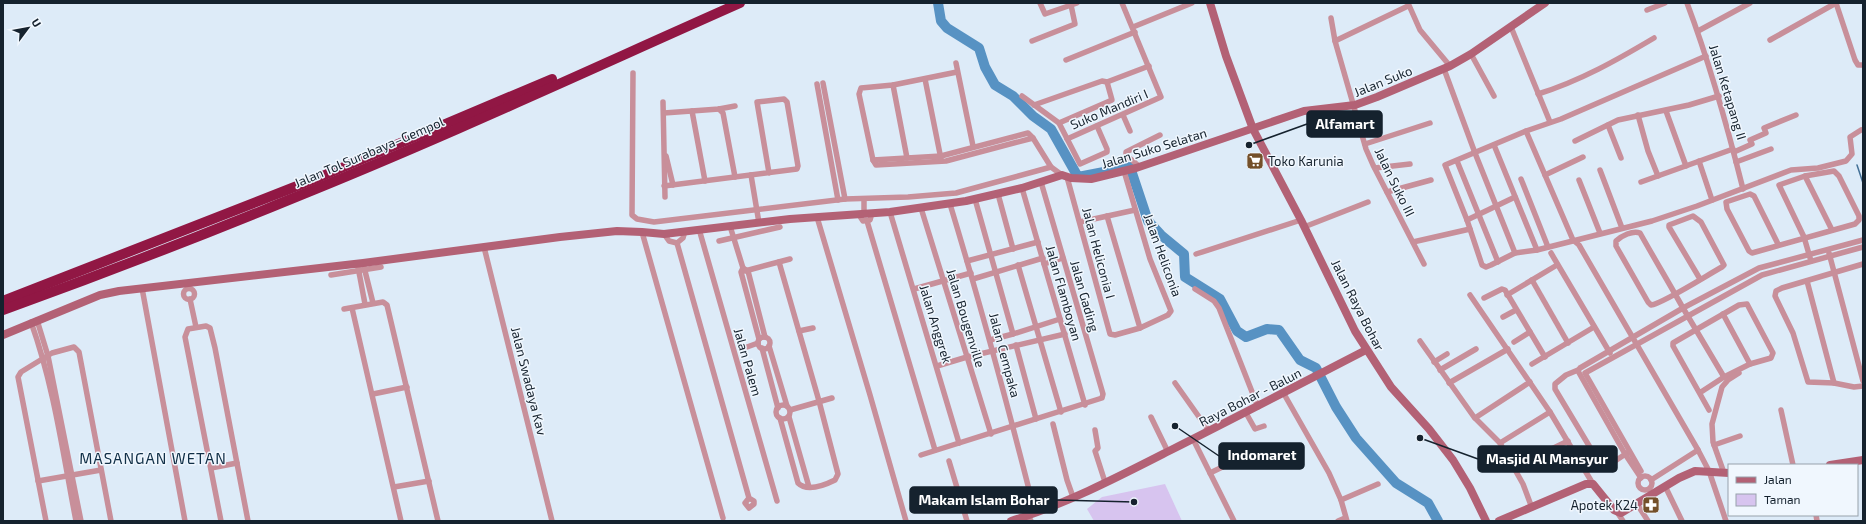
<svg xmlns="http://www.w3.org/2000/svg" width="1866" height="524" viewBox="0 0 1866 524" font-family="'Exo 2',sans-serif">
  <style>
    .green { fill: #d7c4ef }
    .lines { fill: none; stroke-linecap: round; stroke-linejoin: round }
    .stream { stroke: #437096; stroke-width: 1.5 }
    .river { stroke: #5792c3; stroke-width: 10 }
    .street { stroke: #c88f9a; stroke-width: 5.5 }
    .secondary { stroke: #b36175; stroke-width: 8 }
    .highway { stroke: #911744; stroke-width: 10 }
    .labels { text-anchor: middle; stroke-width: 3; stroke-linejoin: round; paint-order: stroke }
    .street-label { font-size: 13px; fill: #15222e; stroke: #f0f7fe }
    .poi-label { font-size: 13px; fill: #15222e; stroke: #f0f7fe; text-anchor: start }
    .quarter-label { font-size: 15px; letter-spacing: 1px; fill: #102f47; stroke: #f0f7fe }
    .leader { fill: none; stroke: #15222e; stroke-width: 1.5 }
    .callout-dot { fill: #15222e; stroke: #f0f7fe; stroke-width: 1.5 }
    .callout { fill: #15222e; stroke: #15222e; stroke-width: 1.5 }
    .callout-label { font-size: 14px; text-anchor: middle; font-weight: bold; fill: #fff }
  </style>
  <rect width="100%" height="100%" fill="#ddebf8"/>
  <polygon class="green" points="1165,484 1182,521 1094,521 1087,509 1102,497"/>
  <g class="lines">
    <polyline class="stream" points="1857,165 1863,183"/>
    <polyline class="river" points="938,3 941,21 947,28 979,48 985,67 995,85 1013,96 1033,116 1051,129 1078,177 1130,167 1148,221 1161,235 1184,254 1185,277 1220,299 1237,331 1246,337 1267,329 1279,330 1300,360 1316,368 1336,407 1356,438 1396,483 1428,503 1438,521"/>
    <g class="street">
      <polyline points="1040,3 1045,14 1077,3"/>
      <polyline points="1408,3 1420,30 1450,66"/>
      <path d="M1687,3c23,61 40,122 56,186"/>
      <polyline points="1836,3 1855,60 1858,65 1863,65"/>
      <polyline points="1647,10 1665,3"/>
      <polyline points="1331,18 1335,41 1366,149 1373,165 1424,264"/>
      <polyline points="1133,27 1192,3"/>
      <polyline points="1511,27 1550,122"/>
      <polyline points="1698,31 1750,3"/>
      <polyline points="1770,40 1836,3"/>
      <polyline points="1032,41 1075,24 1071,5"/>
      <polyline points="1335,41 1408,6"/>
      <polyline points="1471,54 1494,96"/>
      <polyline points="1706,56 1561,119 1526,131 1445,165 1467,220 1482,265 1486,267 1491,265 1515,253 1537,250 1652,221 1697,206 1791,170 1818,168 1846,161 1852,154 1850,137 1861,130"/>
      <polyline points="1066,60 1135,32"/>
      <polyline points="956,63 973,146"/>
      <polyline points="1444,69 1475,153 1515,253"/>
      <polyline points="957,72 893,85 861,88 859,94 873,160 876,165 946,161 1033,138"/>
      <polyline points="633,73 632,215 637,219 654,222 845,199 908,197 956,193 1051,167"/>
      <polyline points="925,79 941,159"/>
      <polyline points="823,83 845,199"/>
      <polyline points="817,84 838,200"/>
      <polyline points="893,85 907,158"/>
      <path d="M1538,94c42,-13 79,-34 116,-56"/>
      <polyline points="1022,96 1059,123 1080,164 1107,152 1107,149 1097,126"/>
      <polyline points="663,102 665,197"/>
      <polyline points="1034,105 1102,81 1107,82 1149,66"/>
      <polyline points="719,109 723,113 735,177"/>
      <polyline points="692,111 705,181"/>
      <polyline points="1666,111 1686,166"/>
      <polyline points="664,113 719,109 735,106"/>
      <polyline points="1123,115 1130,131"/>
      <polyline points="1638,115 1648,151 1658,176"/>
      <polyline points="1059,123 1112,100 1107,82"/>
      <polyline points="1608,125 1621,158"/>
      <polyline points="1526,131 1573,240 1579,245 1698,450 1709,471 1726,521"/>
      <polyline points="1067,139 1161,97 1122,3"/>
      <polyline points="1575,141 1618,120 1689,105 1719,96"/>
      <polyline points="1365,144 1430,123"/>
      <polyline points="1494,145 1537,250"/>
      <polyline points="1734,152 1752,144 1750,140 1766,133 1764,128 1796,115"/>
      <polyline points="666,156 673,185"/>
      <polyline points="873,160 941,156 1028,133 1033,138 1051,167 1062,175"/>
      <polyline points="1457,161 1498,262"/>
      <polyline points="1699,161 1712,200"/>
      <polyline points="1736,162 1771,149"/>
      <polyline points="1140,167 1126,155 1126,152 1160,135"/>
      <polyline points="1375,168 1410,164"/>
      <polyline points="1600,170 1622,228"/>
      <polyline points="1124,171 1150,259 1171,311 1168,315 1140,328"/>
      <polyline points="751,175 759,223"/>
      <polyline points="1545,175 1583,157"/>
      <polyline points="1805,176 1832,230"/>
      <polyline points="1067,177 1110,334 1115,335 1140,328 1107,216"/>
      <polyline points="1521,179 1548,247"/>
      <polyline points="1579,180 1600,233"/>
      <polyline points="1641,182 1733,149"/>
      <polyline points="664,186 797,169 798,166 787,102 784,99 757,102 769,173"/>
      <polyline points="1022,188 1085,405"/>
      <polyline points="1387,192 1431,180"/>
      <polyline points="998,194 1013,249"/>
      <polyline points="864,199 864,214"/>
      <polyline points="975,199 1013,334 1060,319"/>
      <path d="M950,204c31,102 59,206 85,309"/>
      <polyline points="921,208 991,434"/>
      <polyline points="890,212 959,443"/>
      <polyline points="859,215 863,221 870,220 872,213"/>
      <polyline points="817,217 870,395 906,521"/>
      <polyline points="1467,220 1515,197"/>
      <polyline points="867,221 935,450"/>
      <polyline points="1080,222 1135,210"/>
      <polyline points="730,226 743,268 748,271 765,337"/>
      <polyline points="1304,227 1368,202"/>
      <polyline points="699,229 777,501"/>
      <polyline points="685,231 683,238 677,243 749,498 754,501 754,504 749,508 745,503 749,498"/>
      <polyline points="642,232 723,518"/>
      <polyline points="664,234 669,241 677,243"/>
      <polyline points="719,241 780,227"/>
      <polyline points="1413,242 1470,229"/>
      <polyline points="1778,244 1754,196 1750,194 1726,202 1727,209 1749,251 1752,253 1855,224 1859,220 1859,216 1839,176 1834,171 1805,176 1779,185 1804,237 1811,261"/>
      <polyline points="484,247 552,521"/>
      <polyline points="1551,253 1610,353"/>
      <polyline points="1829,253 1863,381"/>
      <polyline points="1196,254 1301,220"/>
      <polyline points="967,261 1038,242"/>
      <path d="M779,262l40,139 19,73 -3,6c-10,5 -28,12 -37,3l-18,-65"/>
      <polyline points="1044,264 1063,258"/>
      <polyline points="1863,264 1782,288 1776,291 1775,296 1793,333 1808,382 1834,383 1854,387 1863,386"/>
      <polyline points="1018,265 1061,412"/>
      <polyline points="358,267 365,304"/>
      <polyline points="364,267 373,303"/>
      <polyline points="743,268 741,272 759,339"/>
      <polyline points="745,271 790,259"/>
      <polyline points="331,275 381,267"/>
      <polyline points="973,279 1043,258"/>
      <path d="M1700,279l-31,-52v-2l24,-9 8,6 23,43 -2,2c-13,7 -60,37 -71,38l-3,-3 -32,-56v-5c5,-5 17,-11 24,-8 14,25 29,50 43,75l41,69"/>
      <polyline points="1532,280 1568,343"/>
      <polyline points="1807,281 1834,383"/>
      <polyline points="142,288 185,521"/>
      <circle cx="189" cy="294" r="5.5"/>
      <polyline points="914,289 971,273"/>
      <polyline points="1195,289 1214,301 1219,308 1258,407"/>
      <polyline points="1470,295 1550,412 1593,484"/>
      <polyline points="1507,295 1557,265"/>
      <polyline points="1484,298 1502,289 1505,290 1545,357"/>
      <polyline points="190,299 196,327"/>
      <polyline points="352,308 401,521"/>
      <polyline points="344,309 383,302 387,305 438,521"/>
      <polyline points="1723,314 1750,364"/>
      <polyline points="1503,317 1516,310"/>
      <polyline points="37,320 48,356 81,521"/>
      <path d="M31,322c23,64 32,132 45,199"/>
      <polyline points="799,331 813,328"/>
      <circle cx="764" cy="343" r="6"/>
      <polyline points="990,340 1013,334"/>
      <polyline points="1420,341 1474,417 1500,443 1523,484 1532,508"/>
      <polyline points="1514,342 1530,332"/>
      <polyline points="1016,345 1036,419"/>
      <polyline points="769,346 787,406"/>
      <polyline points="747,347 758,343"/>
      <polyline points="762,348 778,408"/>
      <polyline points="1434,362 1447,354"/>
      <polyline points="1532,364 1594,327"/>
      <polyline points="937,366 967,357 1065,334"/>
      <polyline points="1440,370 1476,349"/>
      <polyline points="1578,370 1566,375 1555,384 1555,389 1603,469 1627,453"/>
      <polyline points="1175,383 1209,431"/>
      <polyline points="1449,383 1508,349"/>
      <polyline points="1701,392 1724,377 1750,364 1771,358 1773,353 1747,304 1739,305 1673,343 1673,346 1709,410"/>
      <polyline points="373,394 407,387"/>
      <polyline points="1284,394 1329,473 1341,500 1347,521"/>
      <circle cx="783" cy="412" r="7"/>
      <polyline points="790,410 832,398"/>
      <polyline points="1781,410 1793,465"/>
      <polyline points="1246,413 1255,429 1264,426"/>
      <polyline points="789,417 809,487"/>
      <polyline points="1151,417 1168,452"/>
      <polyline points="1475,418 1530,382"/>
      <polyline points="1053,424 1067,480 1073,497"/>
      <polyline points="1095,430 1098,448 1095,451 1105,482"/>
      <polyline points="1193,439 1234,521"/>
      <polyline points="1500,443 1550,412"/>
      <polyline points="1714,445 1740,436"/>
      <polyline points="921,455 1102,398 1103,394 1041,182"/>
      <polyline points="949,461 967,521"/>
      <polyline points="1514,467 1568,441"/>
      <polyline points="211,468 237,463"/>
      <polyline points="1641,471 1585,373 1762,275 1863,247"/>
      <polyline points="1210,473 1241,458"/>
      <polyline points="1724,473 1713,442 1712,424 1722,387 1728,380 1739,373"/>
      <circle cx="1645" cy="483" r="7"/>
      <polyline points="1641,478 1625,454 1578,371 1580,368 1683,308 1759,268 1863,240"/>
      <polyline points="1651,480 1698,450"/>
      <polyline points="38,481 101,470"/>
      <polyline points="1665,486 1682,521"/>
      <polyline points="394,487 429,481"/>
      <polyline points="1341,500 1378,484"/>
      <polyline points="1637,504 1648,521"/>
      <polyline points="1617,512 1623,521"/>
      <polyline points="1816,515 1817,521"/>
      <polyline points="1028,516 1031,521"/>
      <polyline points="46,521 18,377 21,372 52,353 74,347 79,352 111,521"/>
      <polyline points="221,521 185,337 188,329 206,326 210,328 215,348 248,521"/>
      <polyline points="1338,521 1345,518"/>
    </g>
    <g class="secondary">
      <polyline points="1210,3 1226,56 1253,129 1301,220 1355,331 1391,387 1429,429 1453,460 1470,488 1486,521"/>
      <polyline points="3,335 100,295 119,291 363,263 560,237 617,231 642,232 664,234 790,219 890,212 966,201 1022,188 1062,175 1071,178 1091,179 1136,168 1304,111 1355,105 1377,97 1450,66 1471,54 1545,3"/>
      <polyline points="1830,465 1863,460"/>
      <path d="M1011,521c55,-17 107,-44 158,-70 66,-33 131,-67 197,-101"/>
      <polyline points="1499,521 1586,484 1593,484 1614,510 1621,513 1679,478 1695,471 1729,473"/>
    </g>
    <g class="highway">
      <polyline points="3,301 320,177 552,79"/>
      <path d="M3,310c97,-35 193,-72 288,-111 152,-61 300,-130 449,-196"/>
    </g>
  </g>
  <defs>
    <g id="supermarket-square" transform="scale(0.9)"><rect x="-9" y="-9" width="18" height="18" rx="4" fill="#74502a" stroke="#f0f7fe"/><path d="M-6-5.5h2.5l.6 2H6L4.5 2H-2.5L-4.4-4H-6ZM-1.5 3.2a1.3 1.3 0 1 0 .1 0ZM3 3.2a1.3 1.3 0 1 0 .1 0Z" fill="#fff"/></g>
    <g id="pharmacy-square" transform="scale(0.9)"><rect x="-9" y="-9" width="18" height="18" rx="4" fill="#74502a" stroke="#f0f7fe"/><path d="M-2-6h4v4h4v4h-4v4h-4v-4h-4v-4h4Z" fill="#fff"/></g>
  </defs>
  <g fill-rule="evenodd">
    <use href="#supermarket-square" x="1255" y="161"/>
    <use href="#pharmacy-square" x="1651" y="505"/>
  </g>
  <g class="labels">
    <g class="street-label">
      <text transform="translate(1383 81) rotate(-22)" y="5">Jalan Suko</text>
      <text transform="translate(1728 92) rotate(73)" y="5">Jalan Ketapang II</text>
      <text transform="translate(1109 109) rotate(-23)" y="5">Suko Mandiri I</text>
      <text transform="translate(1154 148) rotate(-17)" y="5">Jalan Suko Selatan</text>
      <text transform="translate(369 152) rotate(-23)" y="5">Jalan Tol Surabaya–Gempol</text>
      <text transform="translate(1395 182) rotate(64)" y="5">Jalan Suko III</text>
      <text transform="translate(1099 253) rotate(75)" y="5">Jalan Heliconia I</text>
      <text transform="translate(1163 255) rotate(70)" y="5">Jalan Heliconia</text>
      <text transform="translate(1064 293) rotate(74)" y="5">Jalan Flamboyan</text>
      <text transform="translate(1085 296) rotate(74)" y="5">Jalan Gading</text>
      <text transform="translate(1358 305) rotate(63)" y="5">Jalan Raya Bohar</text>
      <text transform="translate(966 318) rotate(73)" y="5">Jalan Bougenville</text>
      <text transform="translate(936 324) rotate(73)" y="5">Jalan Anggrek</text>
      <text transform="translate(1005 355) rotate(75)" y="5">Jalan Cempaka</text>
      <text transform="translate(748 362) rotate(74)" y="5">Jalan Palem</text>
      <text transform="translate(529 381) rotate(76)" y="5">Jalan Swadaya Kav</text>
      <text transform="translate(1250 397) rotate(-27)" y="5">Raya Bohar - Balun</text>
    </g>
    <g class="poi-label">
      <text x="1268" y="166">Toko Karunia</text>
      <text x="1638" y="510" text-anchor="end">Apotek K24</text>
    </g>
    <g class="quarter-label">
      <text x="153" y="464">MASANGAN WETAN</text>
    </g>
  </g>
  <path class="leader" d="M1249 145L1307 124M1175 426L1219 456M1420 438L1478 459M1134 502L1057 500"/>
  <g class="callout-dot">
    <circle cx="1249" cy="145" r="4"/>
    <circle cx="1175" cy="426" r="4"/>
    <circle cx="1420" cy="438" r="4"/>
    <circle cx="1134" cy="502" r="4"/>
  </g>
  <g class="callout">
    <rect x="1307" y="111" width="75" height="26" rx="4"/>
    <rect x="1219" y="443" width="85" height="26" rx="4"/>
    <rect x="1478" y="446" width="139" height="26" rx="4"/>
    <rect x="910" y="487" width="147" height="26" rx="4"/>
  </g>
  <g class="callout-label">
    <text x="1345" y="129">Alfamart</text>
    <text x="1262" y="460">Indomaret</text>
    <text x="1547" y="464">Masjid Al Mansyur</text>
    <text x="984" y="505">Makam Islam Bohar</text>
  </g>
  <rect width="1866" height="524" fill="none" stroke="#15222e" stroke-width="8"/>
  <rect x="1728" y="464" width="130" height="52" fill="#f0f7fe" stroke="#98a2ab"/>
  <rect x="1736" y="477" width="20" height="6" fill="#b36175" stroke="#98a2ab"/>
  <text x="1764" y="484" font-size="12" fill="#15222e">Jalan</text>
  <rect x="1736" y="494" width="20" height="12" fill="#d7c4ef" stroke="#98a2ab"/>
  <text x="1764" y="504" font-size="12" fill="#15222e">Taman</text>
  <g transform="translate(28 28) rotate(58)" stroke="#f0f7fe" stroke-width="3" paint-order="stroke">
  <path d="M0-3L7 15L0 10L-7 15Z" fill="#15222e"/>
  <text y="-6" font-size="11" font-weight="bold" text-anchor="middle" fill="#15222e">U</text>
  </g>
</svg>
